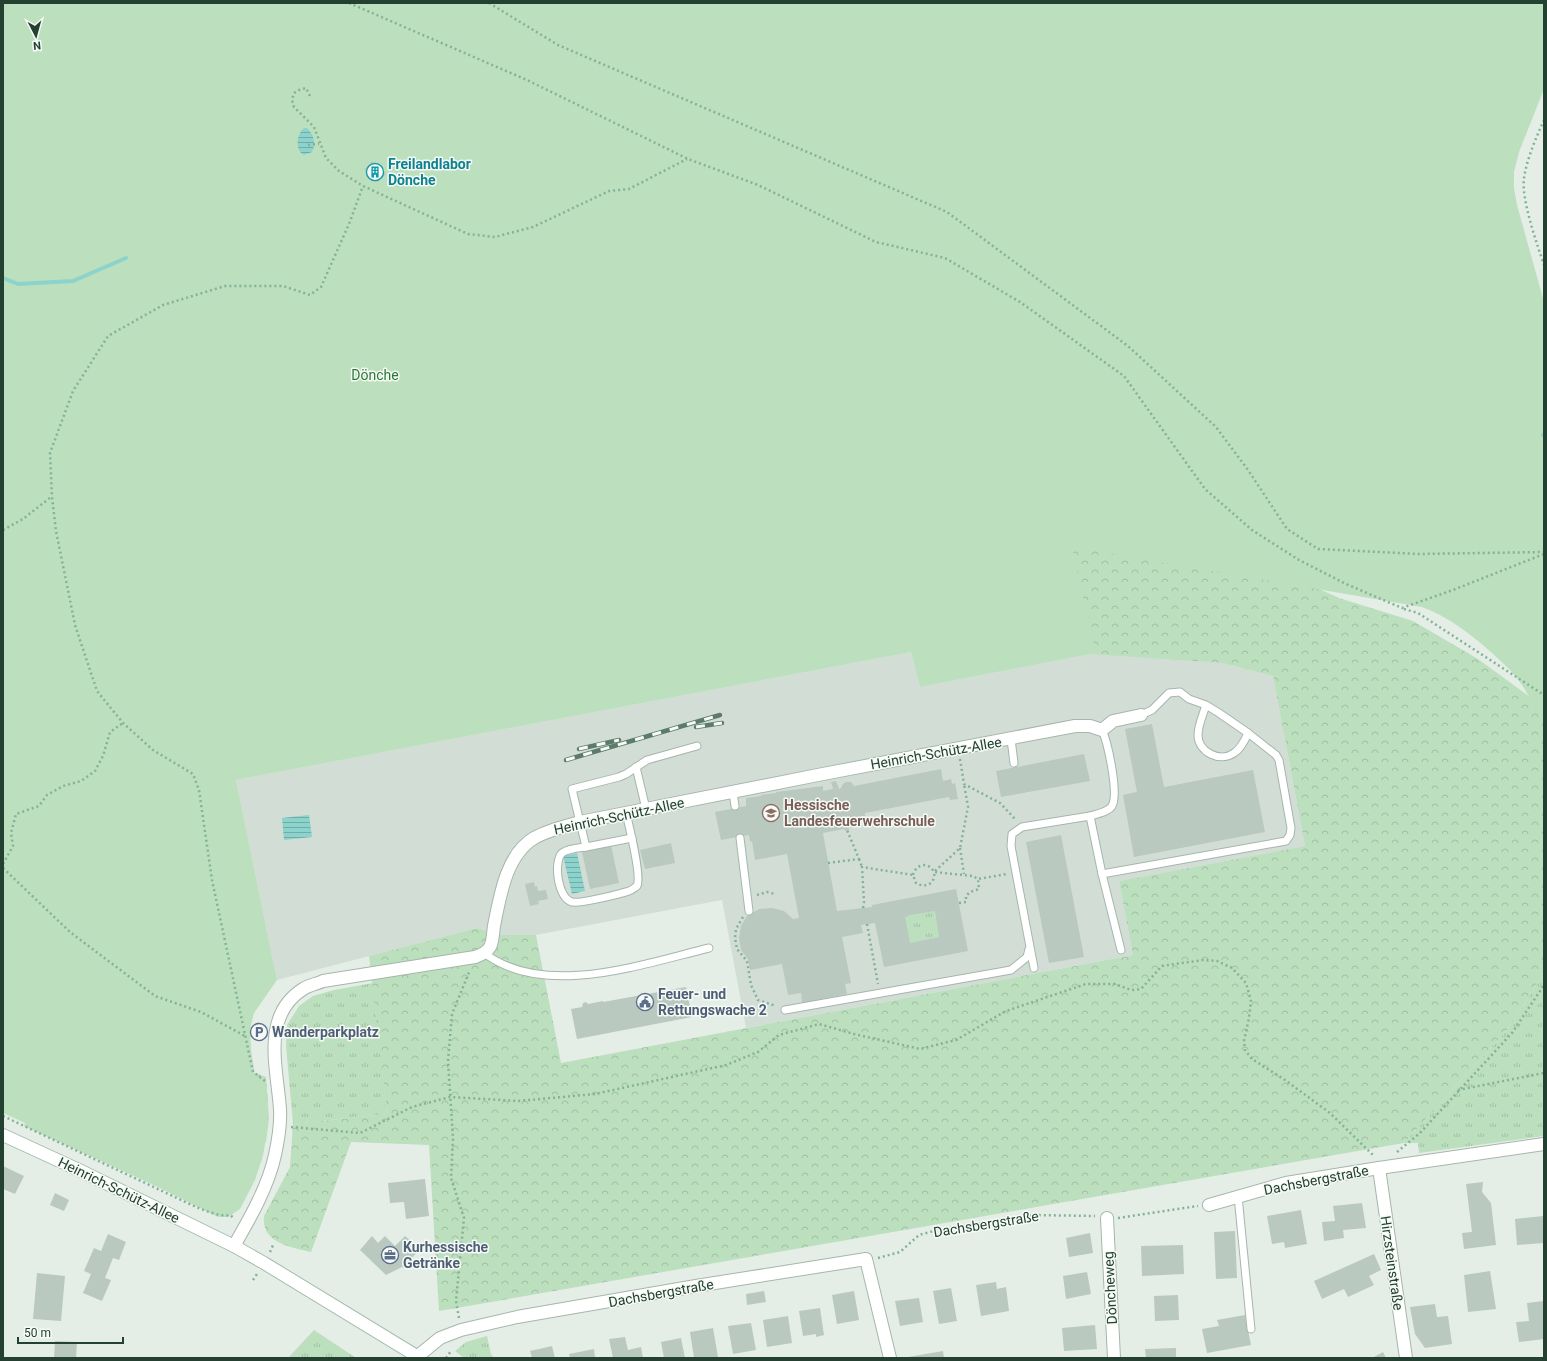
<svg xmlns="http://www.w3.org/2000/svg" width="1547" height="1361" viewBox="0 0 1547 1361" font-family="Roboto,sans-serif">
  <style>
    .built { fill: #d2ded5 }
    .grass { fill: url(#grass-tufts) }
    .forest { fill: url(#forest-crowns) }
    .park { fill: #bcdfbd }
    .water { fill: url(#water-rules) }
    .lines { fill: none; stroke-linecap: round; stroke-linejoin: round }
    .stream { stroke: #8bd3cc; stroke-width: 4 }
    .building { fill: #b9c9bf; fill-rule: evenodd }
    .lane-casing { stroke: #a6b6ac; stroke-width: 9 }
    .street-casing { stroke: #a6b6ac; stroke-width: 14 }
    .secondary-casing { stroke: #a5bdae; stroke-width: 14 }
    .path { stroke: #84b297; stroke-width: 2.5; stroke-dasharray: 2 3; stroke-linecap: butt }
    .lane { stroke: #fff; stroke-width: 7 }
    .street { stroke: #fff; stroke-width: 12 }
    .secondary { stroke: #fff; stroke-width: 12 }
    .rail-casing { stroke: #5d7b6b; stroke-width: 4.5 }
    .rail { stroke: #f5faf6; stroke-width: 3; stroke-dasharray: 9; stroke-linecap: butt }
    .labels { text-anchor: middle; stroke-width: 3; stroke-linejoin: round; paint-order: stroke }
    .culture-label { font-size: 14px; font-weight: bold; fill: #0d838f; stroke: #f5faf6; text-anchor: start }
    .park-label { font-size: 14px; fill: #2c7835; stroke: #f5faf6 }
    .street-label { font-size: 14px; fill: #234030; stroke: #f5faf6 }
    .education-label { font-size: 14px; font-weight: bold; fill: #785e54; stroke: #f5faf6; text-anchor: start }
    .service-label { font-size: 14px; font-weight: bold; fill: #4e5e75; stroke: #f5faf6; text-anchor: start }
  </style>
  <defs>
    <pattern id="grass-tufts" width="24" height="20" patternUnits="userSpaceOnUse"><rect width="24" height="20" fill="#bcdfbd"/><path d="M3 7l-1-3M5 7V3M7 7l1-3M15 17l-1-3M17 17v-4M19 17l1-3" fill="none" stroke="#a1c0a3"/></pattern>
    <pattern id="forest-crowns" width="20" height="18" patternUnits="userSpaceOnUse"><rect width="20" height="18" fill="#bcdfbd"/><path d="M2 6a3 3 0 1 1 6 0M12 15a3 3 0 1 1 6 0" fill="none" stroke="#a1c0a3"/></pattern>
    <pattern id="water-rules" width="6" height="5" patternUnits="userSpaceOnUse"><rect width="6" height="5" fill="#8bd3cc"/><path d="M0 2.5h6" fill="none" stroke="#71ada6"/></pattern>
  </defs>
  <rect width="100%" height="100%" fill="#e4eee7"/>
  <polygon class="built" points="911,652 920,687 1096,653 1222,663 1273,676 1305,846 1119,881 1133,955 746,1028 722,900 536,935 501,935 477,928 277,980 236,780"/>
  <g class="grass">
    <polygon points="935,911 939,937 910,943 905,916"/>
    <polygon points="1544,973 1544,1136 1419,1153 1418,1143 1404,1143 1507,1030"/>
    <polygon points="373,983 387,1114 293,1124 286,1046 287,1025 299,1006 313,996 334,990"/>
    <polygon points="256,1073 266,1077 269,1118 266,1142 261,1140 261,1112"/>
    <polygon points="314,1330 356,1358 288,1358"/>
    <polygon points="487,1336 491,1354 494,1358 464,1358 455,1351 466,1342"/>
  </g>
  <path class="forest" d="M1047,529l259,54 33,15 74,23 65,38 66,48v266l-37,57 -103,113 -965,168 -10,-166 -78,-3 -40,110c-20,-5 -50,-9 -47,-36l26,-49 3,-43 94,-10 -18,-158 108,-28 24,7h35l25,128 572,-108 -14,-74 186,-35 -32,-170 -51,-13 -174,-12z"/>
  <path class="park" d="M3,3h1541v86l-25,63 -5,20v16l3,17 27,97v409l-6,1c-8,-14 -16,-29 -27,-41 -24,-24 -56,-52 -89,-64l-350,-60 24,106 -176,34 -9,-35 -675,128 41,200 -23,33 -4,16 1,21 4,25 13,20v31l-5,30 -8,24 -15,29 -12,8h-10l-60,-30 -134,-61 1,-3 -22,-10z"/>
  <g class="water">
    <path d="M304,128h3c7,7 9,15 5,24l-8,3c-9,-4 -8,-21 0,-27z"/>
    <polygon points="309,815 312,837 284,840 282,818"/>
    <polygon points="577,853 585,891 572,894 563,856"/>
  </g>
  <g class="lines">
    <g class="stream">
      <polyline points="3,278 18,284 73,281 126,258"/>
      <polyline points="1543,435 1544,435"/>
    </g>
  </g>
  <g class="building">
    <polygon points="372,161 386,174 378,182 364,170"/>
    <polygon points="1152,724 1164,787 1253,770 1265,832 1134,857 1123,795 1137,792 1125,729"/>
    <polygon points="1084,754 1090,781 1001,797 996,771"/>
    <path d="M941,769l2,12 8,-2 1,5 3,-1 3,16 -8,1 -1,-3 -84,16v3l-11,2 2,8 -7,2 1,1 -5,2 -1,-2 -21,4 14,78 35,-4v-2l84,-16 12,62 -84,16 -9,-44 -14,2 2,8 -21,4 9,46 -6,1 2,10 -45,9 -1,-10 -13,2 -6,-31 -32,6 -2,-11 -7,-9 -2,-12 2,-12 6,-10 12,-7 13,-1 12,3 9,8 6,-1 -12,-64 -32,6 -3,-19 -2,1 -1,-7 -28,5 -6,-28 31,-6v-8l15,-2v-1l15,-2v-1l47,-6v5l10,-2 -2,-7 5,-1 3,8 2,-1 2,-4 3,-2h5l3,4zM935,911l4,26 -29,6 -5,-27z"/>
    <polygon points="1061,835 1084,957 1049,963 1026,842"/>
    <polygon points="671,843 675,863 645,869 640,850"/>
    <polygon points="611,845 619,883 590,889 582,852"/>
    <polygon points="534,882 535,887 537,886 538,891 546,890 548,899 538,901 539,904 530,906 525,884"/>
    <polygon points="686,987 692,1017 577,1039 571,1009 582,1007 583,1003 586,1002 588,1004 603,1001 603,1002"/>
    <polygon points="3,1166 24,1176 15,1194 3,1189"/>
    <polygon points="425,1179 429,1216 406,1219 404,1202 390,1203 388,1183"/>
    <polygon points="1483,1182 1482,1192 1491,1203 1496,1245 1464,1249 1462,1233 1472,1232 1466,1184"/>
    <polygon points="55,1193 69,1200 64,1211 50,1205"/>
    <polygon points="1362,1203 1366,1228 1343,1230 1344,1238 1324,1241 1322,1222 1335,1221 1333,1206"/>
    <polygon points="1301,1210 1307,1244 1285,1248 1284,1242 1272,1244 1267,1216"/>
    <polygon points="1543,1216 1544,1243 1517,1245 1515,1219"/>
    <polygon points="1235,1231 1237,1278 1216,1279 1214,1232"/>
    <polygon points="1090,1233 1093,1253 1069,1257 1066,1238"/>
    <polygon points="108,1234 126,1242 119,1260 113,1258 105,1278 111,1280 102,1301 83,1293 91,1274 84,1271 94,1248 101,1251"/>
    <polygon points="372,1236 378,1243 385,1236 395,1246 405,1236 420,1249 409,1261 410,1264 409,1269 406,1269 402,1267 386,1275 360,1250"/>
    <polygon points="1183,1245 1184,1274 1142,1276 1141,1246"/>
    <polygon points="1374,1254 1381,1270 1369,1276 1374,1285 1348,1297 1344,1289 1322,1299 1314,1281"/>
    <polygon points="1490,1271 1496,1309 1468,1312 1464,1275"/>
    <polygon points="1087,1272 1091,1294 1066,1299 1063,1276"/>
    <polygon points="37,1273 65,1276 61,1321 33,1319"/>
    <polygon points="996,1282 997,1289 1006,1287 1009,1311 981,1316 976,1285"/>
    <polygon points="951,1288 957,1321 939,1324 933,1291"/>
    <polygon points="764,1291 766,1302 747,1305 746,1294"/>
    <polygon points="854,1291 859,1320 837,1324 832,1295"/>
    <polygon points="1178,1295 1179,1320 1155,1321 1154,1296"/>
    <polygon points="919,1298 923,1322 900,1326 895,1301"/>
    <polygon points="1544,1301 1544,1339 1519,1342 1516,1322 1529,1321 1527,1303"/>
    <polygon points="1435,1304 1437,1317 1448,1316 1452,1344 1425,1348 1415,1334 1410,1307"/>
    <polygon points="820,1308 824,1335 816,1337 816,1334 803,1336 799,1311"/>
    <polygon points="1245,1315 1251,1345 1207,1353 1202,1329 1219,1326 1217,1320"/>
    <polygon points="788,1316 792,1343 767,1347 763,1320"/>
    <polygon points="751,1323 756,1350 733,1354 728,1326"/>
    <polygon points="1095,1325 1097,1349 1064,1351 1062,1328"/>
    <polygon points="713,1328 718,1357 694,1358 690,1332"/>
    <polygon points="625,1337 628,1350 641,1347 643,1358 613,1358 609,1339"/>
    <polygon points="681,1338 685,1358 664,1358 661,1342"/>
    <polygon points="55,1341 77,1342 76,1358 54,1358"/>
    <polygon points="552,1346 555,1358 532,1358 530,1351"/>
    <polygon points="1176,1348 1176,1358 1146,1358 1145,1349"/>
    <polygon points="594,1349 595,1358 570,1358 569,1354"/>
    <polygon points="943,1351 944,1358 908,1358 908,1357"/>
    <polygon points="1383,1352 1386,1358 1372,1358"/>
  </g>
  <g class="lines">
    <g class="lane-casing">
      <g id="lane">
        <path d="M1141,715l11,-5 17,-17 11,-1 9,7 17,6 13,8 29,20c-3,7 -7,16 -14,20 -14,10 -36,-1 -36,-18 0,-10 5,-20 8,-30"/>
        <polyline points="1011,739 1014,763"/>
        <polyline points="636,767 646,809"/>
        <polyline points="733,792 735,806"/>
        <path d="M626,813c3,13 16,63 11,73 -3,2 -5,4 -8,5 -9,3 -50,13 -57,11 -14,-3 -19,-40 -10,-49 7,-5 16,-5 24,-6l-14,-58 47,-12 7,-3 21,-14 50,-14"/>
        <path d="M1090,816c7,-2 18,-4 22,-10 7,-12 -4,-63 -10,-76"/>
        <polyline points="740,838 749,911"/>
        <polyline points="586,847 632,838"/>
        <polyline points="1102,874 1286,841 1290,835 1291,828 1279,760 1276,755 1248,733"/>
        <path d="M484,953c61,46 158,11 225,-5"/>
        <polyline points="1034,968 1011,846 1012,834 1022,827 1090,816 1102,874 1121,950"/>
        <polyline points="785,1010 1011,970 1027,957 1029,949"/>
        <polyline points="1238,1196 1251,1329"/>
      </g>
    </g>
    <g class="street-casing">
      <g id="street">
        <polyline points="1379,1168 1406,1358"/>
        <polyline points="1209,1205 1286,1183 1379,1168 1544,1144"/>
        <polyline points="1107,1218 1114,1358"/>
        <path d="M234,1246c16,-28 34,-59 41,-91 3,-14 6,-31 5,-46 -3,-42 -19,-93 23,-120 6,-4 14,-5 20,-8l152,-24c6,-2 12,-5 15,-10 3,-5 3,-15 4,-21 6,-30 12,-71 40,-88 14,-8 31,-12 46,-16l243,-48 252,-48h15l12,4 11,-9 28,-6"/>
        <polyline points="418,1356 440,1338 461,1330 517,1317 696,1286 866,1259 890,1358"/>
      </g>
    </g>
    <g class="secondary-casing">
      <polyline id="secondary" points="3,1135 79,1170 234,1246 264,1263 420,1358"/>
    </g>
    <g class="path">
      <polyline points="349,3 527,80 688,159 758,185 876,242 945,258 1020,302 1124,376 1205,489 1252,530 1299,560 1346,584 1402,608 1453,590 1544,554"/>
      <polyline points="489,3 558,45 947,212 1128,346 1216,427 1248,470 1287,529 1318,549 1419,554 1544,552"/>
      <polyline points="310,96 306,88 299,90 294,93 292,100 294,107 314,127 326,158 339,171 363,186 468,234 495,237 533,227 609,191 629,189 687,159"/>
      <path d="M1544,120c-8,18 -17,38 -20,58 -3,21 13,66 20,87"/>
      <polyline points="308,145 319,144"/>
      <polyline points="3,530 23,519 51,497"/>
      <polyline points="1404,609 1418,613 1544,695"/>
      <polyline points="960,759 964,784 1000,803 1016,820"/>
      <polyline points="960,848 964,874"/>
      <polyline points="859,859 862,867"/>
      <polyline points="828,863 859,859 847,830"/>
      <polyline points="3,864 13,846 11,833 16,814 39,806 47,795 63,786 81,781 95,771 103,756 110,732 123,723"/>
      <polyline points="3,868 70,932 155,996 201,1012 245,1036"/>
      <path d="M913,875c3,-11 15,-14 21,-3l26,-24 8,-41 -4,-23"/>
      <polyline points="757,895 767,892 775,894"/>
      <polyline points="959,903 966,902 966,896 970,892 979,889 978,879"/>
      <path d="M863,908l1,-6 -2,-35 51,8 3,8c10,6 20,0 18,-11l39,4 5,3 29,-5"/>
      <polyline points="743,917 736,929 735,938 737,949 747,961 751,985 758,1000 776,1006"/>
      <polyline points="867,924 878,984"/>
      <polyline points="265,1081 253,1072 212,880 199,790 193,774 153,750 123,723 97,691 75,625 56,531 52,497 50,453 73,391 108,336 163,305 225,286 283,286 310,295 321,287 349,224 363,186"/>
      <polyline points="1458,1090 1544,1073"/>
      <path d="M3,1116l193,91c11,4 23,10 34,8l5,4"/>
      <polyline points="291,1127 360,1133 412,1107 450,1097 518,1101 595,1094 726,1065 758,1052 779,1035 819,1024 854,1034 920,1049 956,1040 1006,1011 1086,984 1115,984 1131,990 1141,989 1162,966 1203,960 1217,961 1232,968 1246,983 1251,1001 1249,1018 1244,1041 1245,1050 1252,1059 1285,1080 1330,1113 1374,1156"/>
      <polyline points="1397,1152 1420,1133 1512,1033 1544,985"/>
      <polyline points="1118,1218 1198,1206"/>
      <polyline points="270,1252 274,1243"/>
      <polyline points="878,1258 900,1252 919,1235 937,1230 1032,1215 1095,1216"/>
      <polyline points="253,1280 257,1274"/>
      <polyline points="459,1318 456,1301 464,1218 451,1178 453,1138 448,1061 452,1014 470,970"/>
      <polyline points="446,1358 451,1351"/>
    </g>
    <use href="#lane" class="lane"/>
    <use href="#street" class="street"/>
    <use href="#secondary" class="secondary"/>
    <g class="rail-casing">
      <g id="rail">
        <polyline points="696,727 722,723"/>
        <polyline points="579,749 619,740"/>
        <polyline points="566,760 720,715"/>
      </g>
    </g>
    <use href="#rail" class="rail"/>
  </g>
  <defs>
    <g id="building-ring" transform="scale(0.9)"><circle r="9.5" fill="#f5faf6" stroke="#0f9aa8" stroke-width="1.5"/><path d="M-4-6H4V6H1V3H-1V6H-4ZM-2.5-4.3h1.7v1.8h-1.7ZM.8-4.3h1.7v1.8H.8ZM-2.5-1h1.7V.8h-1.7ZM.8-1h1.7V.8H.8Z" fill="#0f9aa8"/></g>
    <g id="school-ring" transform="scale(0.9)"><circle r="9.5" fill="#f5faf6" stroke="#8d6e63" stroke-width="1.5"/><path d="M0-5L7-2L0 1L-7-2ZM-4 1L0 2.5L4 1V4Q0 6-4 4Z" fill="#8d6e63"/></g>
    <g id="civic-ring" transform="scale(0.9)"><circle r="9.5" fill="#f5faf6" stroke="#5c6f8a" stroke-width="1.5"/><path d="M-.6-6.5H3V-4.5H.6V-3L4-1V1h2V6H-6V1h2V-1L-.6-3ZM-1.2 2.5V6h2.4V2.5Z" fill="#5c6f8a"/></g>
    <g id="parking-ring" transform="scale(0.9)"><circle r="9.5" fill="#f5faf6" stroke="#5c6f8a" stroke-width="1.5"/><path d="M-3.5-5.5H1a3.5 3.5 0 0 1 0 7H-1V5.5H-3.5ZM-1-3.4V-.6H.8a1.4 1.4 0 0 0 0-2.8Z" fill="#5c6f8a"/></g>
    <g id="office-ring" transform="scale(0.9)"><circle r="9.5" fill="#f5faf6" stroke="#5c6f8a" stroke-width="1.5"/><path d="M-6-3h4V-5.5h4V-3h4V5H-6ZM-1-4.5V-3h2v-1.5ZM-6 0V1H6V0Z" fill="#5c6f8a"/></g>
  </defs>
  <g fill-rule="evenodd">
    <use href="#building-ring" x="375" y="172"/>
    <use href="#school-ring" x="771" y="813"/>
    <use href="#civic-ring" x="645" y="1002"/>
    <use href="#parking-ring" x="259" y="1032"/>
    <use href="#office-ring" x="390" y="1255"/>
  </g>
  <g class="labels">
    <g class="culture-label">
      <text x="388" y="169">Freilandlabor<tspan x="388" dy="16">Dönche</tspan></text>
    </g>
    <g class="park-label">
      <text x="375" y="380">Dönche</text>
    </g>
    <g class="street-label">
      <text transform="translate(936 753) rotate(-10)" y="5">Heinrich-Schütz-Allee</text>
      <text transform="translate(619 816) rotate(-12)" y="5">Heinrich-Schütz-Allee</text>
      <text transform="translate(1316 1180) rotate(-11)" y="5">Dachsbergstraße</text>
      <text transform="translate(119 1190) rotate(26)" y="5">Heinrich-Schütz-Allee</text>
      <text transform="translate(986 1224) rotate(-9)" y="5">Dachsbergstraße</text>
      <text transform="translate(1392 1263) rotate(82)" y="5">Hirzsteinstraße</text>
      <text transform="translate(1110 1288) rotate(-93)" y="5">Döncheweg</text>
      <text transform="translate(661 1293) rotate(-10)" y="5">Dachsbergstraße</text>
    </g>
    <g class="education-label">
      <text x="784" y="810">Hessische<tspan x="784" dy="16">Landesfeuerwehrschule</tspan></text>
    </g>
    <g class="service-label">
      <text x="658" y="999">Feuer- und<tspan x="658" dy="16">Rettungswache 2</tspan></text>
      <text x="272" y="1037">Wanderparkplatz</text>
      <text x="403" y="1252">Kurhessische<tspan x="403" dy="16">Getränke</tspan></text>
    </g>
  </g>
  <rect width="1547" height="1361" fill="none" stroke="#234030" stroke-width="8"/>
  <g transform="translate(36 36) rotate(174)" stroke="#f5faf6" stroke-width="3" paint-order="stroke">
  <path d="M0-3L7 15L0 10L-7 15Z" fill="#234030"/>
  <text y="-6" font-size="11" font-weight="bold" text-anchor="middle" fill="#234030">N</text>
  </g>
  <path d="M18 1337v6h105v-6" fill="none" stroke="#234030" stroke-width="2"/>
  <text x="24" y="1337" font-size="12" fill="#234030" stroke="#f5faf6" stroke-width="3" paint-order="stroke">50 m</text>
</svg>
